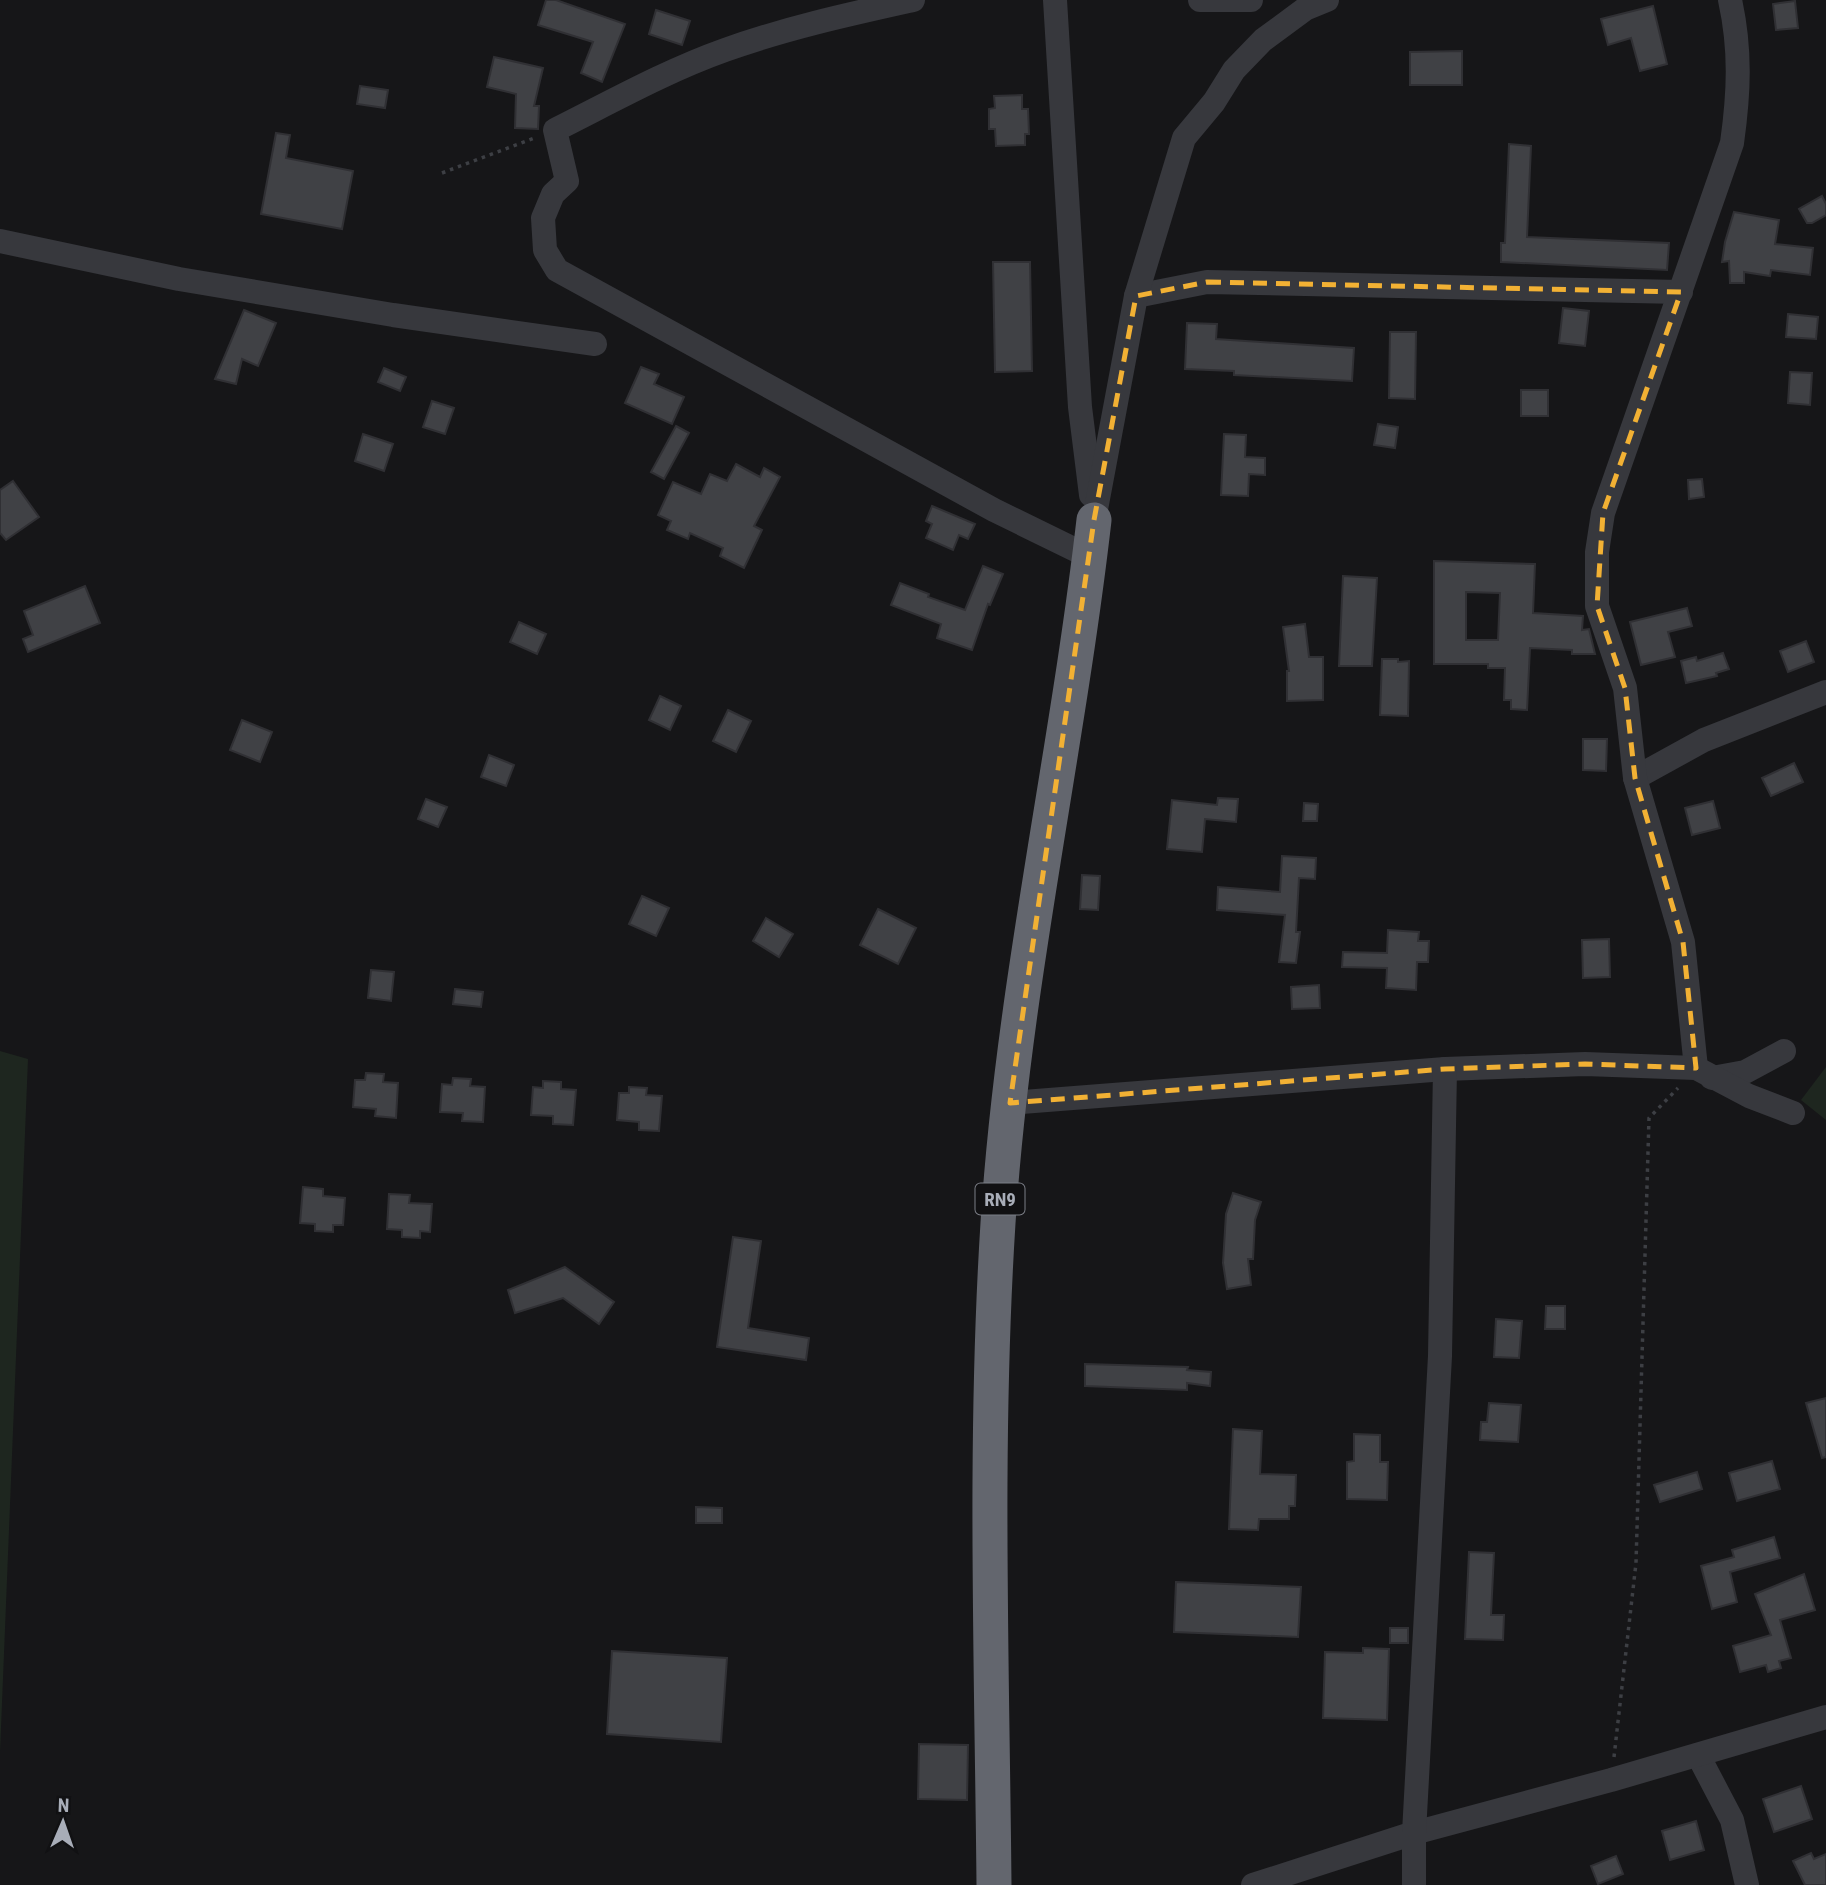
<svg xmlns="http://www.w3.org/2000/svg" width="1826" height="1885" viewBox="0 0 1826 1885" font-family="'Roboto Condensed',sans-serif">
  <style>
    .green { fill: #1e261f }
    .building { fill: #404145; stroke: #303034; stroke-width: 2; fill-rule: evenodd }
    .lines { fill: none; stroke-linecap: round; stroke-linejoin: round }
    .path { stroke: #3d3f44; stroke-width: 3.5; stroke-dasharray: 3.5 5; stroke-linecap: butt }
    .minor { stroke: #37383d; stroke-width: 24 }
    .highway { stroke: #63666e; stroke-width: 35 }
    .marked { fill: none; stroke: #f2b134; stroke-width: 5; stroke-dasharray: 14 9; stroke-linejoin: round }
    .labels { text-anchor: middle; stroke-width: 5; stroke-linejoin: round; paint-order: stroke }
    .shield { fill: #111113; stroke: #7b7e86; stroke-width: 2 }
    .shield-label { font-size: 19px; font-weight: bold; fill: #a8adb8 }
  </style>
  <rect width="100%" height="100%" fill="#161618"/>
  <g class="green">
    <polygon points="0,1051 28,1059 0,1753"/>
    <polygon points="1826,1067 1826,1120 1801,1100"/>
  </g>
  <g class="building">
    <polygon points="546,0 556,0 625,24 602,82 581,73 593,42 538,25"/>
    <polygon points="1795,1 1798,28 1776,30 1773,4"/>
    <polygon points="1653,6 1667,64 1640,71 1631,38 1608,45 1601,19"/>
    <polygon points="656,10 690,21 682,45 649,34"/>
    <polygon points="1462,51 1462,85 1410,85 1410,52"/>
    <polygon points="494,57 543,68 534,106 539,106 538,129 515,128 516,94 487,87"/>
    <polygon points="360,86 388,90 385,108 357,104"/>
    <polygon points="1022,95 1022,109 1028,109 1029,134 1025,134 1025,145 996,146 995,129 989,129 989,109 995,108 994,96"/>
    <polygon points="276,133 290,135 286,158 353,171 342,229 261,214"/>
    <polygon points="1509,144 1531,146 1527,237 1669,243 1667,270 1501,262 1501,243 1505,243"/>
    <polygon points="1822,196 1826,204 1826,215 1812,223 1807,223 1799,209"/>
    <polygon points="1734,212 1779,220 1775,244 1813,248 1810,275 1771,270 1770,276 1744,272 1744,283 1730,283 1729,261 1722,262 1725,242"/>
    <polygon points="993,262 1030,262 1032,371 995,372"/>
    <polygon points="1563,308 1589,311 1585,346 1559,343"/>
    <polygon points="244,310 276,323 258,366 242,359 236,384 215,379"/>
    <polygon points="1788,314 1818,317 1816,339 1786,337"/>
    <polygon points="1187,323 1217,324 1216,339 1354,348 1352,381 1234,375 1234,371 1185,369"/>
    <polygon points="1390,332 1416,332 1415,399 1389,398"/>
    <polygon points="641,367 659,374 654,384 684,397 672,424 625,403"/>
    <polygon points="384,368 406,377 400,391 378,382"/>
    <polygon points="1790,372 1812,373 1810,405 1788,403"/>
    <rect x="1521" y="390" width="27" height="26"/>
    <polygon points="432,401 454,408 445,434 423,427"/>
    <polygon points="1378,424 1398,427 1395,448 1374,445"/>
    <polygon points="676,426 689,433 664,479 651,472"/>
    <polygon points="363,434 393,444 384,471 355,461"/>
    <polygon points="1224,434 1246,435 1245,457 1265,458 1265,475 1249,474 1248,496 1221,495"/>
    <polygon points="736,464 760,477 764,468 780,477 754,526 762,530 744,568 720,556 723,548 690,533 688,539 667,530 671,521 658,515 673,482 701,494 710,474 727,481"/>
    <polygon points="1702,479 1704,497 1689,499 1688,480"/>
    <polygon points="13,481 39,517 6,540 0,533 0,490"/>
    <polygon points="932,506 975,524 968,539 959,535 953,550 926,538 932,524 926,521"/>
    <path d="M1434,561l101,3 -2,49 50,3 -1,14 7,-1 6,25h-23v-4l-42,-2 -3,62 -16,-1v-9h-7l1,-32h-17v-4h-54zM1466,592l34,1 -2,47h-32z"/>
    <polygon points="983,566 1003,574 990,605 988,604 972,650 937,638 941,624 891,605 900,583 929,594 928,597 965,610"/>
    <polygon points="1343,576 1377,578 1372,666 1339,666"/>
    <polygon points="85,586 100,623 28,652 23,639 33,635 24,611"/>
    <polygon points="1687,608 1692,626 1668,632 1675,657 1641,665 1630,622"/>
    <polygon points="519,622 546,634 537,654 510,642"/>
    <polygon points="1305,624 1309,657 1323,657 1323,700 1287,701 1287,671 1289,671 1283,627"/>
    <polygon points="1806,641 1814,662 1788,672 1780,651"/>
    <polygon points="1723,653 1729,669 1716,673 1717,676 1686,683 1681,661 1696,657 1697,661"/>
    <polygon points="1382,659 1398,659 1398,662 1409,661 1408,716 1380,715"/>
    <polygon points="660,696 681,706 670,730 649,720"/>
    <polygon points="728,710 751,721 736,752 713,741"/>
    <polygon points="242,720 272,732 260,762 230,750"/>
    <polygon points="1583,739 1607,739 1606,771 1583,770"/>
    <polygon points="489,755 514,765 506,786 481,777"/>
    <polygon points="1794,763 1803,782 1771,796 1762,778"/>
    <polygon points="1218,798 1238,799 1236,822 1205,819 1202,852 1167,849 1172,800 1217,805"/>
    <polygon points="426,799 447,807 438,827 418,819"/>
    <polygon points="1713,801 1720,828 1692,835 1685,808"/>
    <polygon points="1304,803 1318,804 1317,821 1303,821"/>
    <polygon points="1282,856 1316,858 1315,879 1299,878 1296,932 1300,932 1296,963 1279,962 1285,915 1217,910 1218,887 1280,892"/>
    <polygon points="1082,875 1100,876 1098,910 1080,909"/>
    <polygon points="642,896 669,908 656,936 629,924"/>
    <polygon points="878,909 916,928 898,964 860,945"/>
    <polygon points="766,918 793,934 779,957 753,941"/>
    <polygon points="1388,930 1419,932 1418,941 1429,941 1428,962 1417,962 1416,990 1386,988 1387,968 1342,967 1343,952 1387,953"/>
    <polygon points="1609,939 1610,977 1583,978 1582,940"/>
    <polygon points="371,970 394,972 391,1001 368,998"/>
    <polygon points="1319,985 1320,1008 1292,1009 1291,987"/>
    <polygon points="455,989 483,992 481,1007 453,1004"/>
    <polygon points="366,1073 384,1074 383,1082 398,1083 396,1118 375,1116 376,1109 353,1107 355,1080 365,1080"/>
    <polygon points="453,1078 471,1079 470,1086 485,1087 483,1122 462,1121 463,1113 440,1112 442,1084 452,1085"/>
    <polygon points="543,1081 561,1082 561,1089 576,1090 573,1125 553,1124 553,1116 531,1115 533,1087 543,1088"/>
    <polygon points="629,1087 647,1088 646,1095 662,1096 659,1131 639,1130 639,1122 617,1120 619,1093 629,1093"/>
    <polygon points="303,1187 323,1189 323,1196 345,1198 343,1225 333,1225 333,1232 315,1231 315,1224 300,1223"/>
    <polygon points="1233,1193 1261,1202 1255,1220 1253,1259 1248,1259 1251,1285 1227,1289 1223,1263 1226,1214"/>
    <polygon points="389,1194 410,1195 409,1203 432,1204 430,1232 420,1231 420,1238 402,1237 402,1230 387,1229"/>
    <polygon points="733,1237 761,1241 748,1328 809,1338 806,1360 717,1347"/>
    <polygon points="565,1267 614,1302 599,1324 563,1298 515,1313 508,1290"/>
    <polygon points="1546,1306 1565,1306 1565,1329 1545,1329"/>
    <polygon points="1496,1319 1522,1321 1519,1358 1494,1357"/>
    <polygon points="1085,1364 1188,1367 1187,1370 1211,1372 1210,1386 1187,1383 1187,1390 1085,1386"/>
    <polygon points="1826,1398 1826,1457 1822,1458 1806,1403"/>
    <polygon points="1489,1403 1521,1405 1518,1442 1480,1440 1481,1422 1487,1422"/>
    <polygon points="1233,1429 1262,1431 1260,1474 1296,1475 1295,1506 1289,1506 1289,1519 1259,1519 1258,1530 1229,1529"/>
    <polygon points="1354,1434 1380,1435 1380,1462 1388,1462 1387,1500 1347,1499 1347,1462 1354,1461"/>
    <polygon points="1772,1461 1780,1489 1737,1501 1729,1473"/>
    <polygon points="1697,1472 1702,1489 1660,1502 1654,1485"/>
    <polygon points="696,1507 722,1508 722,1523 696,1523"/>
    <polygon points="1774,1537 1780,1558 1730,1572 1737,1602 1712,1609 1701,1566 1734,1557 1732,1550"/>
    <polygon points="1469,1552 1494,1553 1491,1615 1504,1615 1503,1640 1465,1639"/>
    <polygon points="1804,1574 1815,1610 1780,1620 1791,1658 1779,1661 1781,1668 1768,1672 1766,1665 1740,1672 1733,1646 1771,1635 1755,1594"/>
    <polygon points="1176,1582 1301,1587 1298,1637 1174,1632"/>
    <rect x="1390" y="1628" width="18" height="15"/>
    <polygon points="1363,1648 1389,1649 1387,1720 1323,1718 1325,1652 1363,1653"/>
    <polygon points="612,1651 727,1658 721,1742 607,1734"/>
    <polygon points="919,1744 968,1745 967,1800 918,1799"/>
    <polygon points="1801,1786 1812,1819 1774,1832 1763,1799"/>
    <polygon points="1696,1821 1704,1850 1670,1860 1662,1831"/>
    <polygon points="1811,1853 1814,1859 1826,1854 1826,1885 1805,1885 1793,1861"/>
    <polygon points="1616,1856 1623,1874 1598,1884 1591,1866"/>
  </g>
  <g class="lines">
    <g class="path">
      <polyline points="442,173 537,137"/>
      <polyline points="1614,1757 1636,1563 1649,1118 1678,1088"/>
    </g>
    <g class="minor">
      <path d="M913,0c-63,14 -127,28 -188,50 -59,21 -114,52 -170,80l12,51 -14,13 -10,24 2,32 12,20 437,240 96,47"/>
      <polyline points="1055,0 1080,407 1091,495"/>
      <polyline points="1200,0 1251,0"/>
      <polyline points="0,241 179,279 393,315 595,344"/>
      <polyline points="1136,296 1207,282 1681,292"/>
      <polyline points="1094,520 1136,296 1184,138 1214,102 1234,70 1263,40 1305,9 1327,0"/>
      <polyline points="1635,778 1704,740 1826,692"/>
      <path d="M1696,1068l-13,-126 -48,-164 -10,-90 -28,-82v-54l6,-39 129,-370c7,-50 9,-93 -2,-143"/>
      <polyline points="1712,1078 1745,1072 1784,1051"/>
      <polyline points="1010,1103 1445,1069 1585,1064 1696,1068 1749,1096 1793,1113"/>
      <polyline points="1698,1755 1732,1820 1747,1885"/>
      <polyline points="1253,1885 1414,1833 1611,1780 1826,1717"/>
      <polyline points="1414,1885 1414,1833 1440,1356 1445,1069"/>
    </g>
    <path class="highway" d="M994,1885c-2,-220 -10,-442 4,-662 15,-236 69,-468 96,-703"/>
  </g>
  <path class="marked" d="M1207,282l474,10 -78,221 -6,93 28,82 10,90 48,164 13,126 -111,-4 -140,5 -435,34 84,-583 42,-224z"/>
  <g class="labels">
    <rect class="shield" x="975.5" y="1183.5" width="49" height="31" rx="5"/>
    <g class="shield-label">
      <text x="1000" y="1206">RN9</text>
    </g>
  </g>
  <g transform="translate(63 1822) rotate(2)" stroke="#111113" stroke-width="5" paint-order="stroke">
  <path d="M0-5L12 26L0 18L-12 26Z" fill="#a8adb8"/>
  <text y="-10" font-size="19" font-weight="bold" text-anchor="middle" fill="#a8adb8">N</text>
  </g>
</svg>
